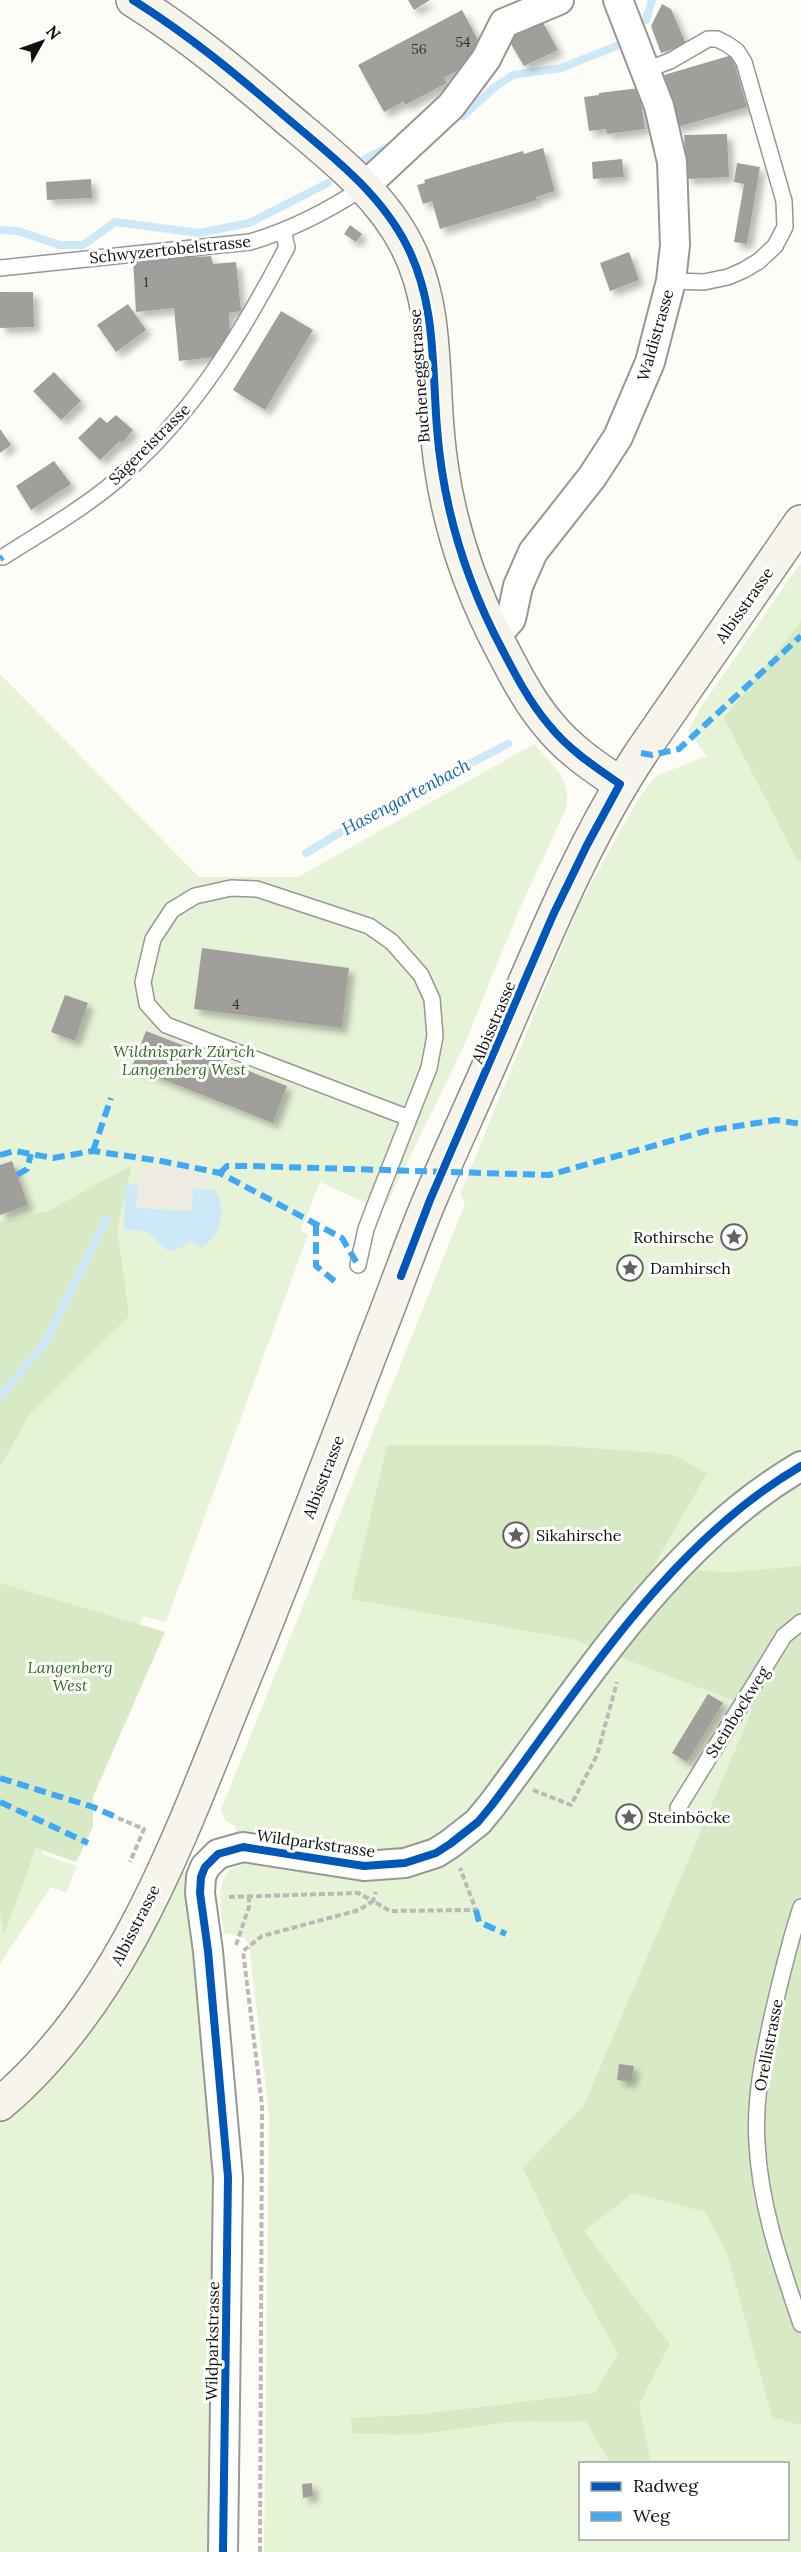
<svg xmlns="http://www.w3.org/2000/svg" width="801" height="2552" viewBox="0 0 801 2552" font-family="Lora,serif">
  <style>
    .green { fill: #e7f3d7; fill-rule: evenodd }
    .forest { fill: #d8eac5 }
    .plaza { fill: #edebe2 }
    .water { fill: #cde8f7 }
    .lines { fill: none; stroke-linecap: round; stroke-linejoin: round }
    .stream { stroke: #cde8f7; stroke-width: 8 }
    .building { fill: #a19f9c; filter: url(#shadow) }
    .lane-casing { stroke: #979795; stroke-width: 18 }
    .street-casing { stroke: #979795; stroke-width: 32 }
    .secondary-casing { stroke: #8e8d8b; stroke-width: 36 }
    .path { stroke: #b9b9b8; stroke-width: 4; stroke-dasharray: 6 3; stroke-linecap: butt }
    .lane { stroke: #fffffe; stroke-width: 15 }
    .street { stroke: #fffffe; stroke-width: 28 }
    .secondary { stroke: #f6f4eb; stroke-width: 33 }
    .quiet { stroke: #3fa9f5; stroke-width: 6; stroke-dasharray: 12 6; stroke-linecap: butt }
    .cycleway-casing { stroke: #fff; stroke-width: 11 }
    .cycleway { stroke: #0057b8; stroke-width: 8 }
    .labels { text-anchor: middle; stroke-width: 6; stroke-linejoin: round; paint-order: stroke }
    .number-label { font-size: 14px; fill: #353434 }
    .street-label { font-size: 16px; fill: #111; stroke: #fff }
    .park-label { font-size: 16px; font-style: italic; fill: #2f6b1f; stroke: #fff }
    .poi-label { font-size: 16px; fill: #111; stroke: #fff; text-anchor: start }
    .water-label { font-size: 18px; font-style: italic; fill: #1768a6; stroke: #fff }
  </style>
  <defs>
    <filter id="shadow"><feDropShadow dx="5.5" dy="5.5" stdDeviation="3" flood-color="#0004"/></filter>
  </defs>
  <rect width="100%" height="100%" fill="#fdfcf7"/>
  <g class="green">
    <path d="M801,562v1990h-537l5,-437 -20,-170 -4,-7 -21,-5c-3,-19 -12,-63 16,-67l-4,-39 -11,-7 -4,-11 244,-605 -5,-10 119,-289 61,-109 16,-20 51,-20 -19,-25 13,-24zM580,2464h208v74h-208z"/>
    <path d="M0,674l199,203h99l236,-133c17,19 39,37 32,65l-46,99 -57,140 -76,156 -18,-7 -3,6 -46,-21 -19,48 7,5 -142,387 -23,-6 -67,165 -34,73 35,12 -11,27 -15,-6 -51,77z"/>
    <polygon points="176,1870 188,1873 217,2173 212,2552 0,2552 0,2121 28,2099"/>
  </g>
  <g class="forest">
    <polygon points="801,622 801,863 796,858 724,718"/>
    <polygon points="132,1165 117,1228 129,1316 30,1414 0,1467 0,1222 48,1211"/>
    <polygon points="387,1445 549,1445 672,1454 707,1473 652,1569 733,1572 801,1566 801,2425 772,2417 727,2253 705,2212 633,2193 584,2231 670,2344 639,2405 651,2463 611,2463 585,2421 509,2422 413,2435 352,2433 351,2418 423,2414 595,2393 618,2354 572,2271 523,2168 584,2105 753,1708 572,1639 351,1599"/>
    <polygon points="0,1583 165,1632 93,1797 93,1827 76,1862 36,1848 4,1935 0,1913"/>
  </g>
  <polygon class="plaza" points="140,1168 189,1171 208,1178 209,1188 192,1187 191,1210 137,1206"/>
  <path class="water" d="M125,1184l13,1 -2,23 56,3 1,-23 21,2c14,17 7,45 -11,57h-4l-9,-6c-26,21 -24,4 -42,-9l-24,-3z"/>
  <g class="lines">
    <g class="stream">
      <polyline points="646,20 652,0"/>
      <polyline points="463,116 496,86 513,75 561,68 619,45"/>
      <polyline points="365,159 390,146"/>
      <polyline points="0,230 18,231 60,245 83,245 115,222 199,233 249,223 328,183"/>
      <polyline points="306,853 361,820 508,744"/>
      <polyline points="0,1396 45,1343 106,1220"/>
    </g>
  </g>
  <g class="building">
    <polygon points="408,0 430,0 414,10"/>
    <polygon points="662,4 671,9 686,44 661,53 651,26"/>
    <polygon points="462,10 486,55 444,78 447,83 405,105 404,101 384,112 358,65"/>
    <polygon points="541,19 558,50 524,66 508,39 514,29"/>
    <polygon points="732,55 747,107 674,128 659,81 664,75"/>
    <polygon points="639,88 645,129 607,134 606,129 589,131 584,97 599,95 599,93"/>
    <polygon points="727,134 729,177 686,179 684,135"/>
    <polygon points="543,148 555,191 536,197 537,200 440,229 432,201 423,204 417,185 425,183 424,180 523,151 524,154"/>
    <polygon points="622,159 624,177 593,179 592,162"/>
    <polygon points="737,163 760,167 747,244 734,242 744,184 734,182"/>
    <polygon points="91,179 92,198 47,200 46,182"/>
    <polygon points="350,225 362,234 356,242 344,234"/>
    <polygon points="195,250 196,257 211,256 213,264 236,262 241,311 229,313 230,334 214,357 179,361 174,308 136,312 133,260"/>
    <polygon points="629,252 639,280 610,291 600,263"/>
    <polygon points="0,292 33,292 34,327 0,328"/>
    <polygon points="128,304 146,330 116,352 97,325"/>
    <polygon points="281,311 313,330 265,410 233,390"/>
    <polygon points="54,372 81,401 61,420 33,391"/>
    <polygon points="116,415 133,430 122,443 120,441 100,460 78,438 100,417 107,423"/>
    <polygon points="0,429 11,445 0,453"/>
    <polygon points="54,461 71,484 31,510 16,486"/>
    <polygon points="202,948 349,968 342,1028 194,1009"/>
    <polygon points="65,995 88,1003 75,1041 51,1032"/>
    <polygon points="146,1031 287,1086 273,1123 132,1067"/>
    <polygon points="12,1161 28,1205 0,1215 0,1165"/>
    <polygon points="708,1694 723,1703 687,1762 672,1753"/>
    <polygon points="619,2064 634,2066 631,2082 617,2080"/>
    <polygon points="312,2483 313,2496 303,2498 302,2484"/>
  </g>
  <g class="lines">
    <g class="lane-casing">
      <g id="lane">
        <polyline points="646,70 670,61 708,39 717,39 727,44 737,51 744,62 784,201 785,227 775,246 759,261 744,270 728,277 704,282 671,281"/>
        <path d="M0,268l250,-26c41,-12 78,-31 114,-55"/>
        <path d="M3,557c42,-27 87,-52 124,-86 71,-64 116,-140 160,-224l-4,-15"/>
        <polyline points="358,1265 366,1229 377,1200 429,1068 435,1036 432,999 421,975 392,942 369,926 257,889 231,888 195,896 172,910 153,939 143,982 147,1004 166,1025 409,1118"/>
        <polyline points="678,1808 784,1636 801,1622"/>
        <path d="M801,1907c-11,33 -19,67 -27,101 -10,45 -20,89 -17,135 3,63 24,122 44,181"/>
      </g>
    </g>
    <g class="street-casing">
      <g id="street">
        <polyline points="364,187 451,106 486,59 504,23 559,0"/>
        <polyline points="495,637 511,619 518,586 533,552 592,477 618,437 650,362 671,281 675,245 672,162 659,106 618,0"/>
        <path d="M223,2552l5,-375 -20,-226 -8,-58 1,-16 4,-10 13,-13 25,-7 121,19 41,-3 31,-10 14,-9 28,-22 14,-17c91,-121 176,-261 309,-339"/>
      </g>
    </g>
    <g class="secondary-casing">
      <g id="secondary">
        <path d="M133,0c56,35 105,76 155,119 44,37 93,75 119,127 29,57 25,120 30,182 6,80 28,152 66,223 13,25 27,52 46,74 19,24 46,42 71,59"/>
        <path d="M0,2104c126,-107 181,-272 242,-421 48,-117 92,-235 137,-352 18,-45 33,-90 52,-134 20,-47 41,-92 61,-138 46,-105 86,-210 149,-306l160,-231"/>
      </g>
    </g>
    <g class="path">
      <polyline points="533,1790 571,1805 597,1755 617,1682"/>
      <polyline points="118,1818 144,1829 130,1862"/>
      <polyline points="229,1897 358,1893 373,1901 376,1892"/>
      <polyline points="236,1945 249,1907 249,1898"/>
      <polyline points="260,2552 262,2105 243,1951 262,1936 359,1910 373,1901 390,1911 476,1910 460,1868"/>
    </g>
    <use href="#lane" class="lane"/>
    <use href="#street" class="street"/>
    <use href="#secondary" class="secondary"/>
    <g class="quiet">
      <polyline points="0,559 3,557"/>
      <polyline points="641,753 652,755 679,749 801,636"/>
      <polyline points="93,1151 111,1098"/>
      <polyline points="0,1155 15,1151 53,1158 93,1151 161,1161 220,1173 342,1238 358,1265"/>
      <polyline points="220,1173 227,1166 251,1166 549,1175 706,1131 776,1120 801,1124"/>
      <polyline points="17,1175 27,1169 31,1154"/>
      <polyline points="316,1224 316,1266 337,1283"/>
      <polyline points="0,1778 93,1807 118,1818"/>
      <polyline points="0,1802 88,1843"/>
      <polyline points="476,1910 479,1922 506,1934"/>
    </g>
    <g class="cycleway-casing">
      <g id="cycleway">
        <path d="M133,0c56,35 105,76 155,119 44,37 93,75 119,127 29,57 25,120 30,182 6,80 28,152 66,223 13,25 27,52 46,74 19,24 46,42 71,59l-33,61 -34,70 -123,285 -29,76"/>
        <path d="M223,2552l5,-375 -20,-226 -8,-58 1,-16 4,-10 13,-13 25,-7 121,19 41,-3 31,-10 14,-9 28,-22 14,-17c91,-121 176,-261 309,-339"/>
      </g>
    </g>
    <use href="#cycleway" class="cycleway"/>
  </g>
  <defs>
    <g id="sight-ring" transform="scale(1.35)"><circle r="9.5" fill="#fff" stroke="#646362" stroke-width="1.5"/><path d="M0-6L1.8-2.2L6-1.7L2.9 1.2L3.7 5.4L0 3.3L-3.7 5.4L-2.9 1.2L-6-1.7L-1.8-2.2Z" fill="#646362"/></g>
  </defs>
  <g fill-rule="evenodd">
    <use href="#sight-ring" x="734" y="1237"/>
    <use href="#sight-ring" x="630" y="1268"/>
    <use href="#sight-ring" x="516" y="1535"/>
    <use href="#sight-ring" x="629" y="1817"/>
  </g>
  <g class="labels">
    <g class="number-label">
      <text x="463" y="47">54</text>
      <text x="419" y="54">56</text>
      <text x="146" y="287">1</text>
      <text x="236" y="1009">4</text>
    </g>
    <g class="street-label">
      <text transform="translate(170 249) rotate(-6)" y="6">Schwyzertobelstrasse</text>
      <text transform="translate(655 335) rotate(-74)" y="6">Waldistrasse</text>
      <text transform="translate(419 376) rotate(-94)" y="6">Bucheneggstrasse</text>
      <text transform="translate(149 444) rotate(-45)" y="6">Sägereistrasse</text>
      <text transform="translate(744 605) rotate(-55)" y="6">Albisstrasse</text>
      <text transform="translate(493 1022) rotate(-67)" y="6">Albisstrasse</text>
      <text transform="translate(323 1477) rotate(-69)" y="6">Albisstrasse</text>
      <text transform="translate(737 1712) rotate(-58)" y="6">Steinbockweg</text>
      <text transform="translate(316 1843) rotate(8)" y="6">Wildparkstrasse</text>
      <text transform="translate(135 1925) rotate(-63)" y="6">Albisstrasse</text>
      <text transform="translate(768 2045) rotate(-79)" y="6">Orellistrasse</text>
      <text transform="translate(212 2341) rotate(-89)" y="6">Wildparkstrasse</text>
    </g>
    <g class="park-label">
      <text x="184" y="1057">Wildnispark Zürich<tspan x="184" dy="18">Langenberg West</tspan></text>
      <text x="70" y="1673">Langenberg<tspan x="70" dy="18">West</tspan></text>
    </g>
    <g class="poi-label">
      <text x="714" y="1243" text-anchor="end">Rothirsche</text>
      <text x="650" y="1274">Damhirsch</text>
      <text x="536" y="1541">Sikahirsche</text>
      <text x="648" y="1823">Steinböcke</text>
    </g>
    <g class="water-label">
      <text transform="translate(406 797) rotate(-28)" y="6">Hasengartenbach</text>
    </g>
  </g>
  <rect x="579" y="2462" width="210" height="78" fill="#ffffff" stroke="#a0a0a0" stroke-width="1.5"/>
  <rect x="591" y="2482" width="30" height="9" fill="#0057b8" stroke="#a0a0a0" stroke-width="1.5"/>
  <text x="633" y="2492" font-size="18" fill="#111111">Radweg</text>
  <rect x="591" y="2512" width="30" height="9" fill="#3fa9f5" stroke="#a0a0a0" stroke-width="1.5"/>
  <text x="633" y="2522" font-size="18" fill="#111111">Weg</text>
  <g transform="translate(42 42) rotate(50)" stroke="#ffffff" stroke-width="4.5" paint-order="stroke">
  <path d="M0-4.5L10 22L0 15L-10 22Z" fill="#111111"/>
  <text y="-9" font-size="16" font-weight="bold" text-anchor="middle" fill="#111111">N</text>
  </g>
</svg>
